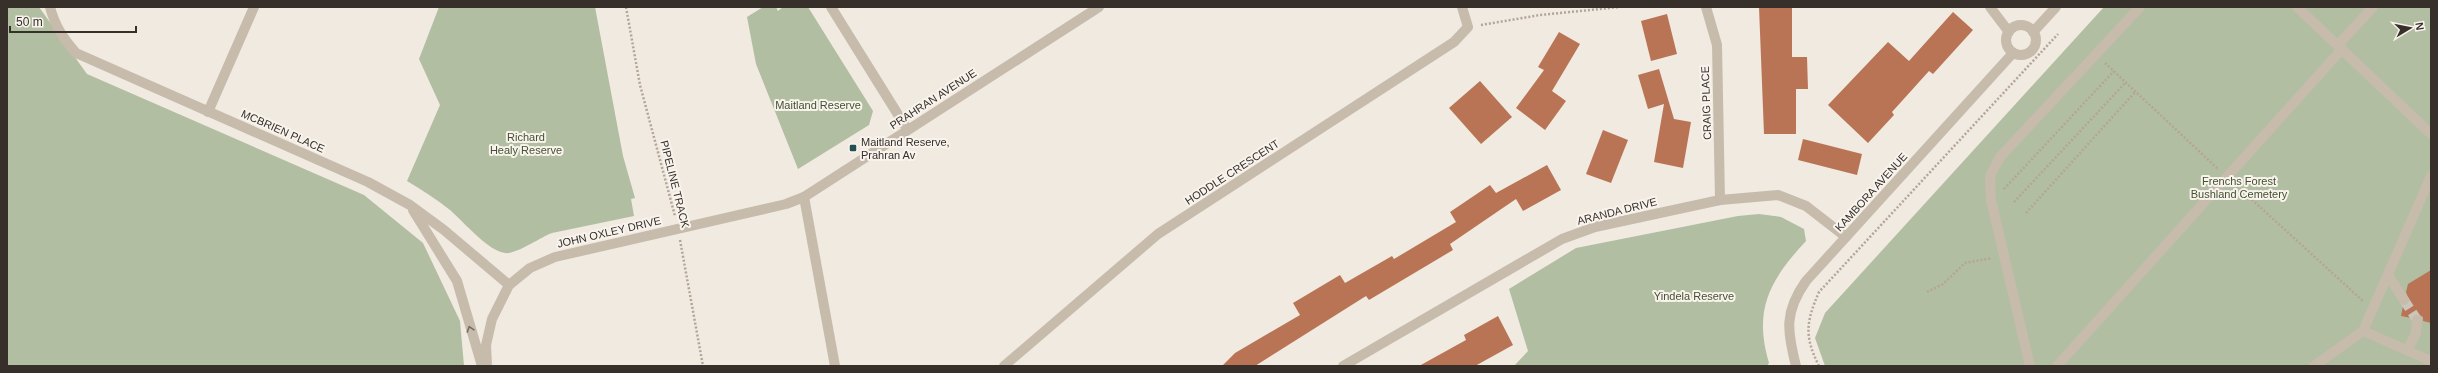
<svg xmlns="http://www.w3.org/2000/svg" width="2438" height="373" viewBox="0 0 2438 373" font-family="Arial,sans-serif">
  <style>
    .green { fill: #b2bea1 }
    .building { fill: #b97455 }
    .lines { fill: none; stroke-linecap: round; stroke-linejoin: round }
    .minor-tunnel { stroke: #cbc5bc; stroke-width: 10; stroke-dasharray: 10 5; stroke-linecap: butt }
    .path { stroke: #b3a597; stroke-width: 2.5; stroke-dasharray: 2 2; stroke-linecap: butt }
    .minor { stroke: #c7bbac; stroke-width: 10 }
    .oneway { stroke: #776e64 }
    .poi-dot { fill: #244d54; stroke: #f8f3ec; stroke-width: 1.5 }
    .labels { text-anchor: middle; stroke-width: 4; stroke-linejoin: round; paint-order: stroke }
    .street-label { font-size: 11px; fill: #362f2a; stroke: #f8f3ec }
    .park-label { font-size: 11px; fill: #445231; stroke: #f8f3ec }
    .poi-label { font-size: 11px; fill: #362f2a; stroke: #f8f3ec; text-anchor: start }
  </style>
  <rect width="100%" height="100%" fill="#f0eae0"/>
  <g class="green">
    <polygon points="7,7 39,7 87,74 364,195 423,243 460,321 464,366 7,366"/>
    <path d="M439,7h156l28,149 12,42 -4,1 3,17 -82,17c-11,4 -37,22 -47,20 -17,-2 -41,-31 -55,-43 -14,-11 -28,-20 -43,-29l33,-76 -21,-46z"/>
    <polygon points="763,7 776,7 778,11 783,7 808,7 873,111 869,125 798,169 756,64 747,17"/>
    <polygon points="2104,7 2431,7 2431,366 1825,366 1815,338 1825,313"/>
    <path d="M1759,214l22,3 23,12 2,12c-36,39 -53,68 -37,122l-2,3h-253l14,-15 -19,-62 67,-41 162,-32z"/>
  </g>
  <g class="building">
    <polygon points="1759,7 1792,7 1792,57 1807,57 1808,89 1796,89 1796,134 1764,134"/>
    <polygon points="1953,12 1973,30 1933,74 1929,71 1892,112 1894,115 1868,143 1828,105 1888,42 1909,61"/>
    <polygon points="1667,14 1677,54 1651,61 1641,21"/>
    <polygon points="1559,32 1580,44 1552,91 1566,101 1545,130 1516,108 1544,70 1538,67"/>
    <polygon points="1659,69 1674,119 1691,122 1683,168 1654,162 1664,104 1648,109 1638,75"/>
    <polygon points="1480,81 1512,117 1481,144 1449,108"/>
    <polygon points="1603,130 1628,140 1611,183 1586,174"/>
    <polygon points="1803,139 1862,154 1857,175 1798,160"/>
    <polygon points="1547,165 1561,190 1523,211 1516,199 1450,244 1453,250 1369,300 1366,296 1255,366 1222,366 1235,353 1300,315 1293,303 1340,275 1345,283 1392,256 1394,259 1456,222 1450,212 1490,185 1496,193"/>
    <polygon points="2431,270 2431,323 2423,321 2423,317 2418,314 2411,318 2401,316 2403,306 2410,303 2406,292 2408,284"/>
    <polygon points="1498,316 1513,345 1475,366 1419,366 1466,340 1464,335"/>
  </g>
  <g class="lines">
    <polyline class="minor-tunnel" points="2404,300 2417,320"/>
    <g class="path">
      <polyline points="626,7 640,85 675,216"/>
      <polyline points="1481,25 1540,15 1620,7"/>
      <polyline points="2105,63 2218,169"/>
      <polyline points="2237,186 2363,301"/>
      <polyline points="2004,189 2114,71"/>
      <polyline points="2014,202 2126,82"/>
      <polyline points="2026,213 2136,91"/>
      <polyline points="680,240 703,366"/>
      <polyline points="1927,292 1943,284 1965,263 1992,258"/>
      <path d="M1819,366c-15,-30 -13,-44 0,-74l239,-258"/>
    </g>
    <g class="minor">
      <path d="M50,7c5,19 13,31 26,46l292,129 42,23 34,25 65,55"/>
      <polyline points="831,7 907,129"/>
      <polyline points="1706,7 1717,45 1720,200"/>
      <polyline points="1990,7 2009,32"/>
      <polyline points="2297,7 2431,134"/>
      <circle cx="2021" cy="40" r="15"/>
      <polyline points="2033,32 2056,7"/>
      <polyline points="2338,45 2373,7"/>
      <polyline points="208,112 254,7"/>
      <polyline points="804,197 835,366"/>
      <polyline points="413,210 457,281 482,366"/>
      <polyline points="2388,275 2404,300"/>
      <polyline points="2363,331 2431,176"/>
      <polyline points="2408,349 2416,333 2417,320"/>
      <polyline points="487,366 486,345 492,319 509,285 530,268 555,257 786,204 804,197 1099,7"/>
      <polyline points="1004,366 1158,234 1454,42 1468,27 1462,7"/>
      <polyline points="1343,366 1562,239 1595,227 1720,200 1778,195 1806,206 1846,237"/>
      <path d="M1796,366c-9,-35 -12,-54 10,-85l207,-228"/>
      <polyline points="2030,366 1991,200 1990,176 2000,157 2140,7"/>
      <polyline points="2057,366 2342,49"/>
      <polyline points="2314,366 2363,331 2431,361"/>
    </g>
  </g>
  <defs><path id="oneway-chevron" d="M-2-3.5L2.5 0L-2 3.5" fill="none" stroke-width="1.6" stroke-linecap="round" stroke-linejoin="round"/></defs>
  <use class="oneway" href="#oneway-chevron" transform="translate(470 329) rotate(-108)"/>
  <rect class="poi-dot" x="849" y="144" width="8" height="8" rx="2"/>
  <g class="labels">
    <g class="street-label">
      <text transform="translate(933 99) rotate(-33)" y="4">PRAHRAN AVENUE</text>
      <text transform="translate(1706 103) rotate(-92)" y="4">CRAIG PLACE</text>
      <text transform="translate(283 131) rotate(24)" y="4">MCBRIEN PLACE</text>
      <text transform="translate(1232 172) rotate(-33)" y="4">HODDLE CRESCENT</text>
      <text transform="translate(675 184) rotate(76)" y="4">PIPELINE TRACK</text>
      <text transform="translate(1871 192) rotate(-48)" y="4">KAMBORA AVENUE</text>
      <text transform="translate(1617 211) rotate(-14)" y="4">ARANDA DRIVE</text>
      <text transform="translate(609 232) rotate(-13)" y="4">JOHN OXLEY DRIVE</text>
    </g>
    <g class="park-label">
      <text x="818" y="109">Maitland Reserve</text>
      <text x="526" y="141">Richard<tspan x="526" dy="13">Healy Reserve</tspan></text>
      <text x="2239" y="185">Frenchs Forest<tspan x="2239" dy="13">Bushland Cemetery</tspan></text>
      <text x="1694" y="300">Yindela Reserve</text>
    </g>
    <g class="poi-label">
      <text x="861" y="146">Maitland Reserve,<tspan x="861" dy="13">Prahran Av</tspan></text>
    </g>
  </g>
  <rect width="2438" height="373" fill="none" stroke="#362f2a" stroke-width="16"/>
  <g transform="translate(2410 28) rotate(80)" stroke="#f8f3ec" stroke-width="3" paint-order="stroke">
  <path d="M0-3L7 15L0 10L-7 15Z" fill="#362f2a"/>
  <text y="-6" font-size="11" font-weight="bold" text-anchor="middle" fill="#362f2a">N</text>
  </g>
  <path d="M10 26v6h126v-6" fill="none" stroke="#362f2a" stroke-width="2"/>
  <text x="16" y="26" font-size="12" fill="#362f2a" stroke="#f8f3ec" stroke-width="3" paint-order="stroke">50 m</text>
</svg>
